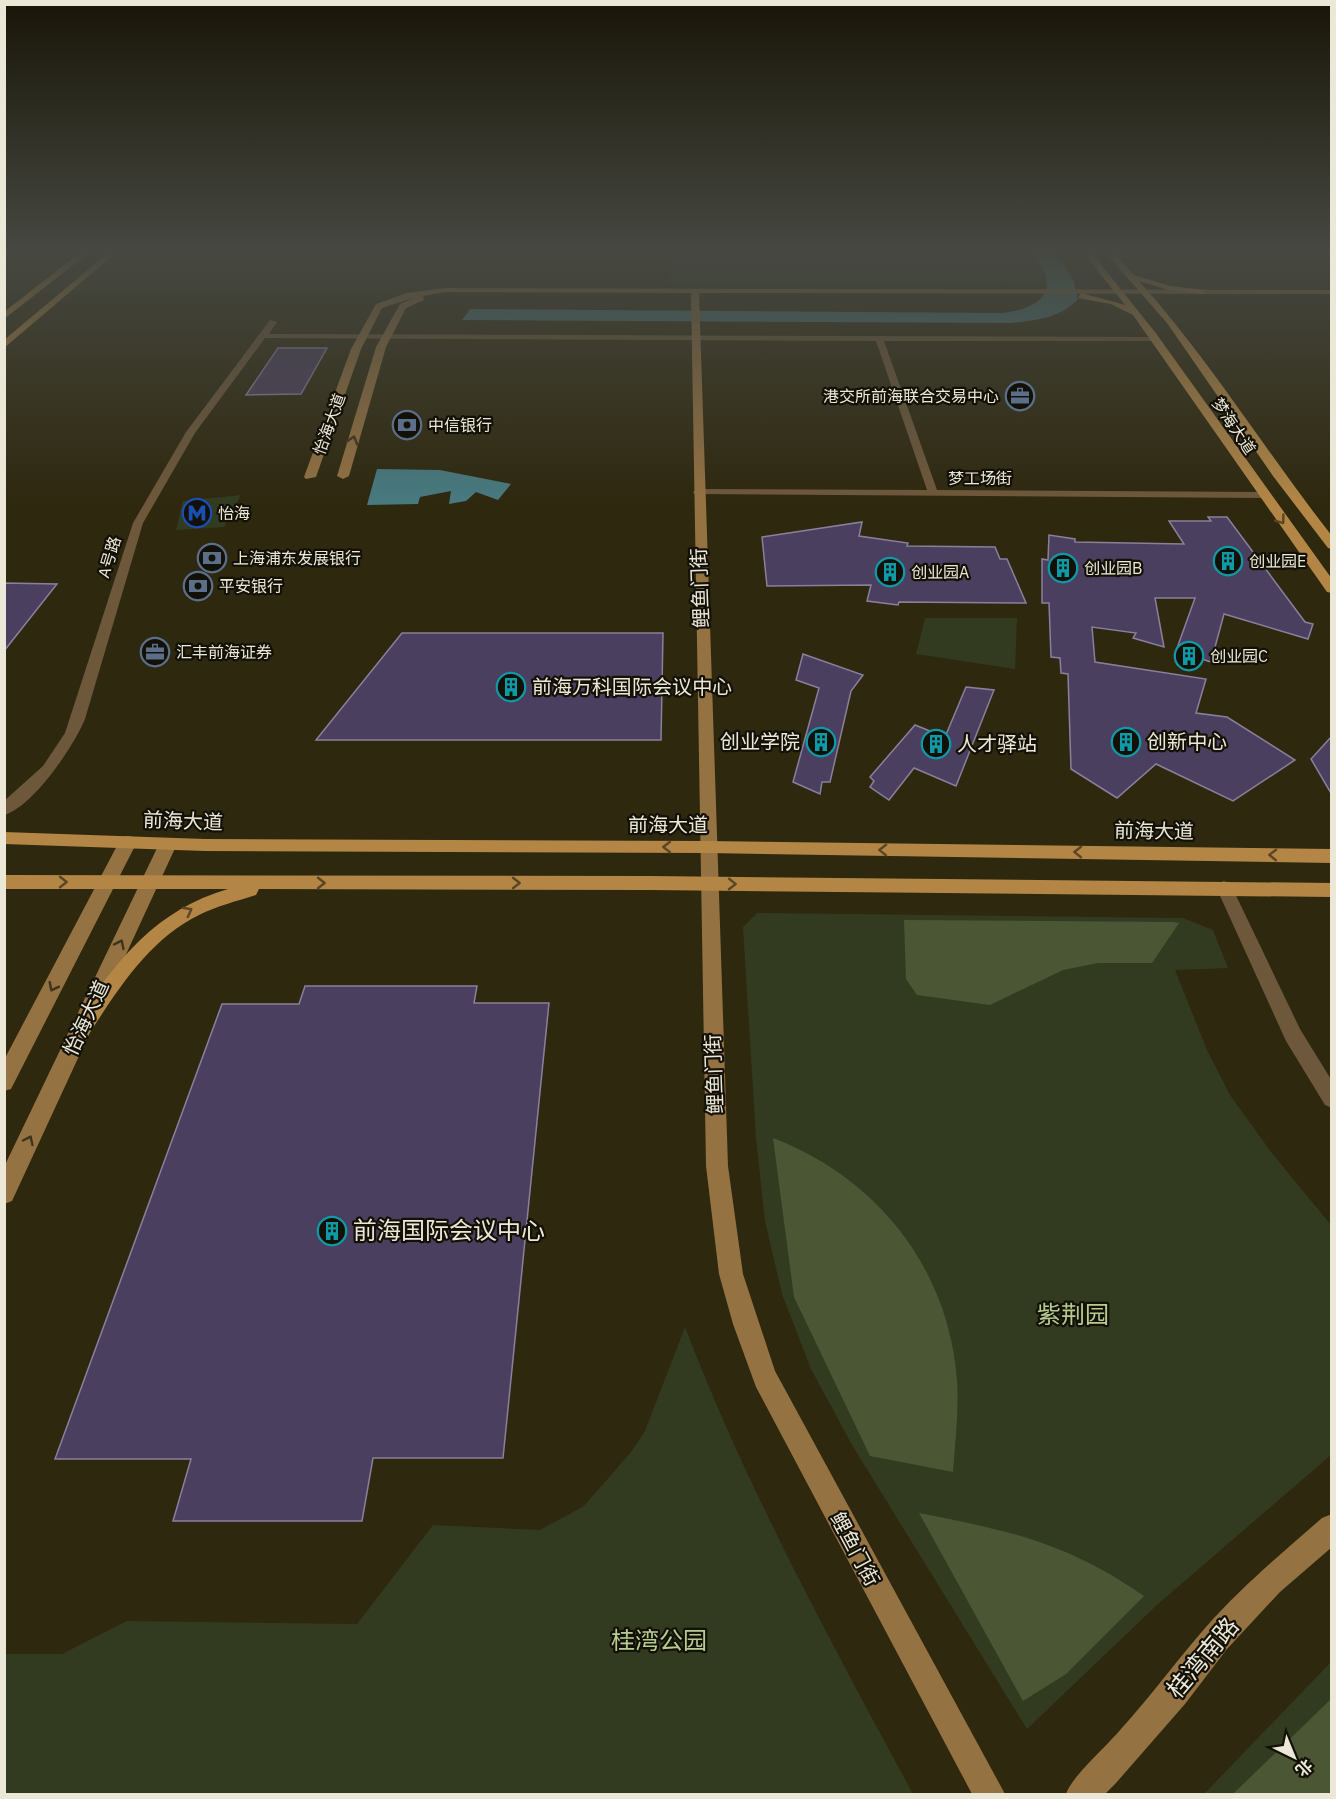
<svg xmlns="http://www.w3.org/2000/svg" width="1336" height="1799" viewBox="0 0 1336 1799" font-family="'IBM Plex Sans','Noto Sans SC',sans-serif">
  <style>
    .green { fill: #323b20 }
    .forest { fill: #4b5734 }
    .water { fill: #477a80 }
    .building { fill: #4b3f60; stroke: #89809c; stroke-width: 1.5 }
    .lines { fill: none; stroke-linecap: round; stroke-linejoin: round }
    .street { fill: #6e583b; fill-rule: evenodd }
    .secondary { fill: #957242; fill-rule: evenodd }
    .primary { fill: #b38646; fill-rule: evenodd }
    .oneway { stroke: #40331b }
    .oneway2 { stroke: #5b4623 }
    .labels { text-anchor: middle; stroke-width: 4.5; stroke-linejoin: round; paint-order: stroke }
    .far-poi-label { font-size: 16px; fill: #ebe8d8; stroke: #131106; text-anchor: start }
    .far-street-label { font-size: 16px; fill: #ebe8d8; stroke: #131106 }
    .street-label { font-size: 20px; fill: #ebe8d8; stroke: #131106 }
    .poi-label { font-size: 20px; fill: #ebe8d8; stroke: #131106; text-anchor: start }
    .near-poi-label { font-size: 24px; fill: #ebe8d8; stroke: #131106; text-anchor: start }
    .near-park-label { font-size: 24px; fill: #b6cc8f; stroke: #131106 }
    .near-street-label { font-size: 24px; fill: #ebe8d8; stroke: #131106 }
  </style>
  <rect width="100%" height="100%" fill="#2e280e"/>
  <g class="green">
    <polygon points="671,252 1032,252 1043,266 1046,282 669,283"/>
    <polygon points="241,495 224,527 176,530 183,501"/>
    <polygon points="925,618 1017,618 1015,669 916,654"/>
    <polygon points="757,913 1183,918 1213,930 1228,968 1175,970 1207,1050 1230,1095 1271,1152 1331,1225 1331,1455 1158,1604 1027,1729 852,1445 811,1369 782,1294 765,1221 756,1138 743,927"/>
    <path d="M685,1327c62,162 146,315 228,467h-908v-140h57l65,-33 230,3 76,-99 107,5 44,-24 47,-54 14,-21z"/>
    <polygon points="1331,1662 1331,1794 1204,1794"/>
  </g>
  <g class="forest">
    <polygon points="904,920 1173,922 1179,923 1152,963 1098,963 1063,970 990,1005 917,995 906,979"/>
    <path d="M773,1138c104,40 176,130 184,243 2,31 -2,61 -4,91l-83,-16 -76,-159z"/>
    <path d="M919,1513c91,18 147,29 225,83l-78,78 -43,27z"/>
    <polygon points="1331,1699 1331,1794 1233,1794"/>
  </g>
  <g class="water">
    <path d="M1032,252h22l19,27 5,20c-17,19 -42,21 -66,24l-550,-3 8,-11 532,4c43,-5 59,-24 30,-61z"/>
    <polygon points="377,469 440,470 511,484 498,500 476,492 466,501 449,504 451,491 420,497 418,504 367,505"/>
  </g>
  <g class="building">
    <polygon points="278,348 327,348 301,394 246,395"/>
    <polygon points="1208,517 1227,517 1305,622 1313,624 1308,639 1224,614 1211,662 1176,651 1195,598 1155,598 1164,647 1133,638 1136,633 1092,627 1095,662 1206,679 1196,713 1227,717 1295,760 1233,801 1156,764 1117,798 1071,769 1068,674 1061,673 1060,658 1051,657 1049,603 1042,603 1042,559 1048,560 1049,535 1075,539 1075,542 1184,544 1169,521 1211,521"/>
    <polygon points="862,522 859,536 908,543 907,546 995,547 1000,559 1007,559 1026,603 899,602 898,605 867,601 871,585 767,586 762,537"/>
    <polygon points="4,583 57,584 4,651"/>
    <polygon points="402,633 663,633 661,740 316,740"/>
    <polygon points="803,654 863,675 851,691 830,782 822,782 820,794 793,782 819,688 796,680"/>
    <polygon points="966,687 994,690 956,786 914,768 889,800 870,787 874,781 870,777 915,725 945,737"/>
    <polygon points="1332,736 1332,795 1311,759"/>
    <polygon points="305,986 477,986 474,1003 549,1003 503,1458 373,1458 362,1521 173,1521 191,1459 55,1459 222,1004 299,1004"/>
  </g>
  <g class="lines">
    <g class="street">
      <path d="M270,320l7,2 -8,12 888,3 3,4h-276l53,149 326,2 5,3 -5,3 -569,-4 -1,-2 5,-3 229,1 -51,-149 -611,-3 -70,95 -52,90 -58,196c-11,27 -52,88 -81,96v-14l39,-35 22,-33 68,-210 53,-91z"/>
      <polygon points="1224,881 1230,883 1300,1029 1332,1081 1332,1108 1325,1105 1286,1041 1216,887 1218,883"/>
    </g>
    <g class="secondary">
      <polygon points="445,288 1332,290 1332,294 699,293 728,1166 743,1274 775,1371 1005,1794 972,1794 756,1387 733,1324 719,1274 706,1166 691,293 445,292 423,296 424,300 406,308 386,347 349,476 343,479 337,476 376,347 400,304 416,297 382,308 361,349 316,477 306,479 304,477 351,349 376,304 407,293"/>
      <polygon points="128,836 134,837 137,842 11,1089 4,1091 4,1060 119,842 122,837"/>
      <polygon points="168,838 174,839 177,844 12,1201 4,1204 4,1167 159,844 162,839"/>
      <path d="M1332,1514v33l-52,45 -53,57 -42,55 -69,79 -11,11h-39c6,-18 41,-48 55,-65 30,-33 56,-69 85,-102 35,-40 76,-74 116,-109z"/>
    </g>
    <g class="primary">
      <polygon points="81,252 90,252 4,319 4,312"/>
      <polygon points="109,252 117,252 4,348 4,340"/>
      <polygon points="1083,252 1091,252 1155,332 1332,579 1332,593 1327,592 1133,315 1111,304 1078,298 1081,293 1125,305"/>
      <path d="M1105,252h8l21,23 36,11 36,4 -3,4 -34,-4 -30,-9c71,79 127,171 193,255v13l-4,-1 -55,-72 -106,-153z"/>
      <polygon points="4,832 205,839 707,841 1332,849 1332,863 707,853 205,851 4,844"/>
      <path d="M4,875l646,1 682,7v14l-682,-7 -391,-1 -3,6c-19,6 -39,11 -57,20 -51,25 -82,76 -112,122l-7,3 -7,-3 -3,-6 3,-6c41,-61 81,-115 155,-136h-224z"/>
    </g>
  </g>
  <defs><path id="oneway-chevron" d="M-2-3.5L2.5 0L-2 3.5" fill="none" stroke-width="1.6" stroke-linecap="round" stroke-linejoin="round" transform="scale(1.5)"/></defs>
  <g class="oneway">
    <use href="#oneway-chevron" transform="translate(353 440) rotate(-73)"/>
    <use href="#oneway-chevron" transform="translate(120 944) rotate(-65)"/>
    <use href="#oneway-chevron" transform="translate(53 987) rotate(117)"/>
    <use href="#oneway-chevron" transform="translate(29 1140) rotate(-65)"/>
  </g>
  <g class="oneway2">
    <use href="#oneway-chevron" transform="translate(1281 520) rotate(54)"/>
    <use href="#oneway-chevron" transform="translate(667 847) rotate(-180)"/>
    <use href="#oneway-chevron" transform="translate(883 850) rotate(-179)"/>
    <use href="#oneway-chevron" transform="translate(1078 852) rotate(-179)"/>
    <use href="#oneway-chevron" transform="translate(1273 855) rotate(-179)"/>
    <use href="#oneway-chevron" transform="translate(63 882)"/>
    <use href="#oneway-chevron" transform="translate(321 883)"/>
    <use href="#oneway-chevron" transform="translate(516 883)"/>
    <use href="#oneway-chevron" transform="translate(732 884) rotate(1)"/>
    <use href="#oneway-chevron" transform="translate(188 911) rotate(-28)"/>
  </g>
  <linearGradient id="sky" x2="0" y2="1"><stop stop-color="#191608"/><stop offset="0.5" stop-color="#464841"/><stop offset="1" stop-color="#464841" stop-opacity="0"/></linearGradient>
  <rect width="1336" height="504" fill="url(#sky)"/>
  <defs>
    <g id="office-ring" transform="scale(1.5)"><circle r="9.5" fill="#131106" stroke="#5c6f8a" stroke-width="1.5"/><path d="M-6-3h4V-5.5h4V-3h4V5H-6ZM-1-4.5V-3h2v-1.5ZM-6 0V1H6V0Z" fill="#5c6f8a"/></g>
    <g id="bank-ring" transform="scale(1.5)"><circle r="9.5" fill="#131106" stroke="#5c6f8a" stroke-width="1.5"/><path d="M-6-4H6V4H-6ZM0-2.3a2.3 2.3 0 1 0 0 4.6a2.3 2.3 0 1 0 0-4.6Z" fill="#5c6f8a"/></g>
    <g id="metro-ring" transform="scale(1.5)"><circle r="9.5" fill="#131106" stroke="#1a4fb4" stroke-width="1.5"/><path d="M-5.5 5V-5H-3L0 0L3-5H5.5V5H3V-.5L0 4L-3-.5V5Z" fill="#1a4fb4"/></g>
    <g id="building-ring" transform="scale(1.5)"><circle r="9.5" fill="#131106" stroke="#0f9aa8" stroke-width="1.5"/><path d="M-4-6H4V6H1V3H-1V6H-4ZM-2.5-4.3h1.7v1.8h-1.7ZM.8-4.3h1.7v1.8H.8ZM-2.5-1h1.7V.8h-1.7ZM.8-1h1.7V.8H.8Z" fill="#0f9aa8"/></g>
  </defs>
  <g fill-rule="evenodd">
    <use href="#office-ring" x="1020" y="396"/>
    <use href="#bank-ring" x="407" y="425"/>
    <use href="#metro-ring" x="197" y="513"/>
    <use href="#bank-ring" x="212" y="558"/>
    <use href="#building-ring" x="1228" y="561"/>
    <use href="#building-ring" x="1063" y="568"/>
    <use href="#building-ring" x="890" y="572"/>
    <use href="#bank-ring" x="198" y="586"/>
    <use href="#office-ring" x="155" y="652"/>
    <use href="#building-ring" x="1189" y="656"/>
    <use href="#building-ring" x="511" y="687"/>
    <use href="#building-ring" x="821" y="742"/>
    <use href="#building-ring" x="1126" y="742"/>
    <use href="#building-ring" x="936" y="744"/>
    <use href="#building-ring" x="332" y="1231"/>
  </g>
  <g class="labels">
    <g class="far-poi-label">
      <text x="999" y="402" text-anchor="end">港交所前海联合交易中心</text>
      <text x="428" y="431">中信银行</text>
      <text x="218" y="519">怡海</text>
      <text x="233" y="564">上海浦东发展银行</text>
      <text x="1249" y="567">创业园E</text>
      <text x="1084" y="574">创业园B</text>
      <text x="911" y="578">创业园A</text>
      <text x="219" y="592">平安银行</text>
      <text x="176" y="658">汇丰前海证券</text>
      <text x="1210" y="662">创业园C</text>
    </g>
    <g class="far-street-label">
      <text transform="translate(329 424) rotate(-70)" y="6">怡海大道</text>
      <text transform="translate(1234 426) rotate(56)" y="6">梦海大道</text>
      <text x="980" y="484">梦工场街</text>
      <text transform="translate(109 557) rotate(-73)" y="6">A号路</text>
    </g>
    <g class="street-label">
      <text transform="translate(700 588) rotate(-92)" y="7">鲤鱼门街</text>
      <text transform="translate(183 821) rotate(2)" y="7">前海大道</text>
      <text x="668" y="832">前海大道</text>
      <text transform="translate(1154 831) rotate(1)" y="7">前海大道</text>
      <text transform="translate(86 1018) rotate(-65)" y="7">怡海大道</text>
      <text transform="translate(714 1074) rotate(-92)" y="7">鲤鱼门街</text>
      <text transform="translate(855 1549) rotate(62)" y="7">鲤鱼门街</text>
    </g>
    <g class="poi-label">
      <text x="532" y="694">前海万科国际会议中心</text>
      <text x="800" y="749" text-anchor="end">创业学院</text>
      <text x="1147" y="749">创新中心</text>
      <text x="957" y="751">人才驿站</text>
    </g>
    <g class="near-poi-label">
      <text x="353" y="1239">前海国际会议中心</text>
    </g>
    <g class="near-park-label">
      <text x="1073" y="1323">紫荆园</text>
      <text x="659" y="1649">桂湾公园</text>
    </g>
    <g class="near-street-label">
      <text transform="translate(1203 1658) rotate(-50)" y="8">桂湾南路</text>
    </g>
  </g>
  <rect width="1336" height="1799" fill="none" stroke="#ebe8d8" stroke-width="12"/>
  <g transform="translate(1294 1757) rotate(137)" stroke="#131106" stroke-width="4.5" paint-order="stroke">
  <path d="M0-4.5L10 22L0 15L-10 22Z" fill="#ebe8d8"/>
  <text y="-9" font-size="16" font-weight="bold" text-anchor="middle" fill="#ebe8d8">北</text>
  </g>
</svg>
